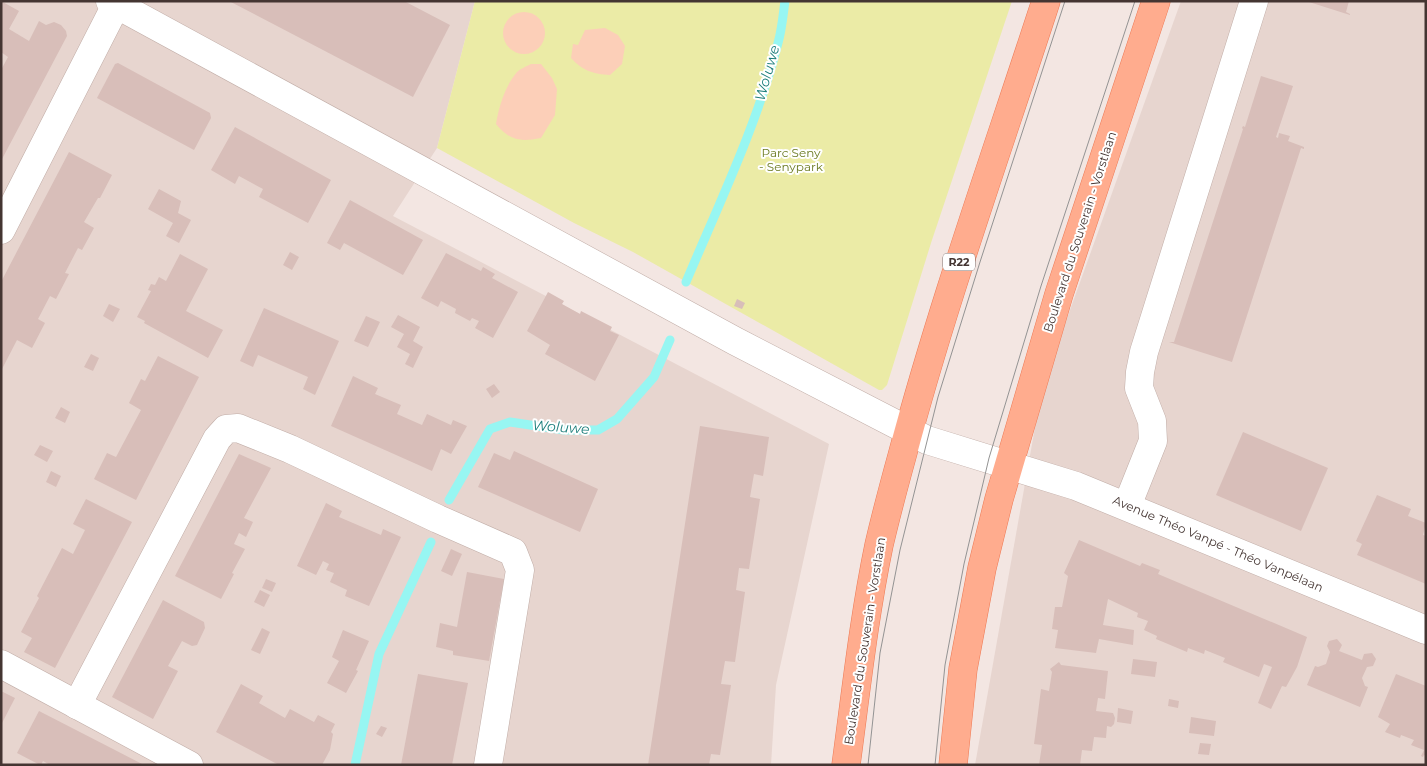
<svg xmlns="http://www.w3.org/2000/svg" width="1427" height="766" viewBox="0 0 1427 766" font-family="Montserrat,sans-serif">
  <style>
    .residential { fill: #e7d5cf }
    .green { fill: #ebeba6 }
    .sand { fill: #fccfb8 }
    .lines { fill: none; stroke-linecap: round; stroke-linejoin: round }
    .stream { stroke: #97f6f2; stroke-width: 9 }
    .building { fill: #d8beb9 }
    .minor-casing { stroke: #c1ada7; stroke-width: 29 }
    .major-casing { stroke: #ee7a55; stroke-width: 29 }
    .minor { stroke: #fff; stroke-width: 28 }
    .major { stroke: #ffac8e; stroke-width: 28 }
    .tram { stroke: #939393; stroke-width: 1 }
    .labels { text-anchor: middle; stroke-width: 4; stroke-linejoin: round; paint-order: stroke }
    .shield { fill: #fff; stroke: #7c7270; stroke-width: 1 }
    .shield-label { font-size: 11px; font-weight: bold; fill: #443532 }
    .park-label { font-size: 12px; fill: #6b7a21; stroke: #fff }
    .street-label { font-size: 12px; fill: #443532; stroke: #fff }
    .water-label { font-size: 14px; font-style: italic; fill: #1d7e7b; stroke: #fff }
  </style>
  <rect width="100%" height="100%" fill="#f3e6e2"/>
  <g class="residential">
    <polygon points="1,1 475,1 437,148 393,216 829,444 776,685 771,765 1,765"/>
    <polygon points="1181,1 1426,1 1426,765 975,765 1042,388"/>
  </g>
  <polygon class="green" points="475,1 1012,1 931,243 887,385 882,390 879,390 633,252 574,223 437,148"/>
  <g class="sand">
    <circle cx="524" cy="33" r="21"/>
    <path d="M605,28l13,7 7,11 -3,18 -12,11c-17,-1 -27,-4 -39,-17l2,-14 5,1 7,-15z"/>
    <path d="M531,64h10l11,14 5,11 -2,26 -14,23c-21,4 -31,3 -45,-14 3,-18 9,-38 21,-52 3,-3 10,-6 14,-8z"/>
  </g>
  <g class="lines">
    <g class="stream">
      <path d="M686,282c33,-78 71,-157 92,-239 4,-14 5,-28 7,-42"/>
      <polyline points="449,500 490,429 510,422 564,430 598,430 617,419 654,377 670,340"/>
      <polyline points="355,765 379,654 431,542"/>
    </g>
  </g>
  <g class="building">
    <polygon points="1,1 19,11 9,29 29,41 39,21 46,25 54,22 61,25 66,31 67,36 1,161 1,70 8,57 1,52"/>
    <polygon points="229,1 404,1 450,25 413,97"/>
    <polygon points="1349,1 1346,12 1350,14 1350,15 1309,2"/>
    <polygon points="118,63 210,113 211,118 194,150 97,98 115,64"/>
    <polygon points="1261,76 1293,86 1276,137 1278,138 1279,133 1290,136 1288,141 1304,147 1304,149 1301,148 1232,362 1169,342 1174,342 1243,129 1242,128 1243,126 1245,127"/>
    <polygon points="235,127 331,180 308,223 259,197 263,189 239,176 235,184 211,170"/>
    <polygon points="69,152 112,175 100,198 98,198 84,222 94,228 82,250 78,248 65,273 69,274 56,299 50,296 38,319 45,323 32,348 17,340 1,371 1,282"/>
    <polygon points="159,189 181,201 178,213 191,220 179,243 166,236 173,223 148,209"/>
    <polygon points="350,200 423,240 403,275 344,243 340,250 327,243"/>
    <polygon points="290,252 299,257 292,270 283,265"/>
    <polygon points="446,253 481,271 483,267 495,274 492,278 518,292 493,338 475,328 479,321 472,318 470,321 455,313 456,309 441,301 438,307 421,298"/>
    <polygon points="180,254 208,269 186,311 223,330 208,358 144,323 145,321 137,317 151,291 148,290 151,284 155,285 159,277 166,281"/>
    <polygon points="548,292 564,301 562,304 580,314 581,311 612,327 610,331 619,335 595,381 545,354 550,345 527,331"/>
    <polygon points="737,299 745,303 742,309 734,306"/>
    <polygon points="109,304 120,309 113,322 103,316"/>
    <polygon points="264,308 339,341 315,395 303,389 308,377 258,355 253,367 240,361"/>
    <polygon points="398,315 420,327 413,341 423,347 413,368 405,364 410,354 397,347 404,334 391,327"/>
    <polygon points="366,316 380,322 368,347 354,341"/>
    <polygon points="91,354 99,358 93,371 84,367"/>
    <polygon points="158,356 199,377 136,500 94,479 107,453 116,457 141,410 129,403 141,379 145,381"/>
    <polygon points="353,376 378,388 375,394 401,405 397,414 422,425 427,414 451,425 453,420 467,426 451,454 441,449 432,471 331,426"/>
    <polygon points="494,384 500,392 492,398 486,389"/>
    <polygon points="61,407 70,412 65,423 55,418"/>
    <polygon points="700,426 769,437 763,476 754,474 750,497 760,499 749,569 739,568 736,590 745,592 735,662 725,661 721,684 731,685 720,755 711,754 709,765 648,765"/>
    <polygon points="1243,432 1328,468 1301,531 1216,495"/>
    <polygon points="40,445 53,451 47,462 34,455"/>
    <polygon points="514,451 598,489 580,532 478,487 494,453 510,460"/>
    <polygon points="239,454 271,468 244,518 253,522 246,537 239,533 234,544 245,549 232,573 234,574 221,599 175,576"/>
    <polygon points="51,471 61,476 56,487 46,482"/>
    <polygon points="1377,495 1411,509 1408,516 1426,523 1423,535 1426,536 1426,584 1357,555 1362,544 1356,541"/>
    <polygon points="86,499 132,522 55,668 24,652 32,638 21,632 39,598 37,596 62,548 73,554 85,530 73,524"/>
    <polygon points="326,503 342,511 339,517 381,535 383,529 401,537 369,606 345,596 347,590 330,582 334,573 326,570 329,564 323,561 316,575 297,566"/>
    <polygon points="1079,540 1140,566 1142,563 1160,570 1158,574 1307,637 1297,667 1286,687 1282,686 1271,709 1258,703 1272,667 1264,664 1259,677 1223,662 1225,658 1205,650 1204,654 1188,648 1187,652 1156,639 1157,636 1144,630 1148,621 1137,617 1138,613 1108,599 1103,625 1134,630 1133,645 1099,639 1096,653 1055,648 1058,630 1052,629 1055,607 1062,607 1068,576 1064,573"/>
    <polygon points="451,549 462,554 452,576 441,571"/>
    <polygon points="467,572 504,579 489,661 453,655 453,651 436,647 440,623 457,627"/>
    <polygon points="266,579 276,583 272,592 262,588"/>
    <polygon points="260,590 270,595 264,607 254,602"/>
    <polygon points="163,600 204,622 205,628 197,645 192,646 182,641 168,666 178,671 153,719 112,697"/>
    <polygon points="262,628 270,632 260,654 251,650"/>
    <polygon points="343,630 369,641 356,670 358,671 346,693 327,683 339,661 332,657"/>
    <polygon points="1337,639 1342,645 1339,651 1362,660 1364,654 1372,653 1376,659 1373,666 1367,667 1362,678 1365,686 1368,687 1360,707 1307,685 1315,666 1318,667 1326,664 1330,652 1327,646 1329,641"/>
    <polygon points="1133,659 1157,662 1155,677 1131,674"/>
    <polygon points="1059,662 1061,665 1108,671 1105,699 1098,698 1096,711 1113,713 1115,718 1114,724 1111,727 1107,726 1106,738 1094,737 1092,751 1082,750 1080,765 1039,765 1042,745 1034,744 1041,689 1049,691 1052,672 1050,669"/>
    <polygon points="418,674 468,683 452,765 401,765"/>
    <polygon points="1396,674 1426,686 1426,756 1424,755 1423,757 1421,756 1424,750 1411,745 1414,740 1401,735 1400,738 1385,732 1390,724 1378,717"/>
    <polygon points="241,684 263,696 259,703 285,718 290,709 314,722 318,715 335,724 331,732 333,734 330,750 322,765 279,765 216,732"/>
    <polygon points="1,691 15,698 1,725"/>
    <polygon points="1169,699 1179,701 1178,708 1168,706"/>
    <polygon points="1118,708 1133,711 1131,724 1117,722"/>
    <polygon points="39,711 113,749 144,765 50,765 43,761 41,765 40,765 17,753"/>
    <polygon points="1191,717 1216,721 1214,736 1189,733"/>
    <polygon points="381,726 387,728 382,737 376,734"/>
    <polygon points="1200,743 1211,744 1209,755 1198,754"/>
  </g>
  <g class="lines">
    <g class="minor-casing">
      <g id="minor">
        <polyline points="110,1 735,341 909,431 927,440 1076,486 1426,630"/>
        <polyline points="1,230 118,1"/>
        <polyline points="1127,506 1153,441 1152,421 1139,388 1140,372 1144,352 1254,1"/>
        <polyline points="1,664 189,765"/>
        <polyline points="77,705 217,439 226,429 238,428 290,449 438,519 513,552 520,570 488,765"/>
      </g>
    </g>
    <g class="major-casing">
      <g id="major">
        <path d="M846,765c10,-74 18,-148 33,-220 7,-30 15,-60 23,-89 41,-154 95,-304 144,-455"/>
        <polyline points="953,765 963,669 982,568 999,499 1059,294 1156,1"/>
      </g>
    </g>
    <use href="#minor" class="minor"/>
    <use href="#major" class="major"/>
    <g class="tram">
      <polyline points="868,765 880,653 900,550 938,397 980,262 1065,1"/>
      <polyline points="935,765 945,665 964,564 989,458 1041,286 1135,1"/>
    </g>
  </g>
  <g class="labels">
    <rect class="shield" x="943" y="253.5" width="32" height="17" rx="4"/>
    <g class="shield-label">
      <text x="959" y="266">R22</text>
    </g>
    <g class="park-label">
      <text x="791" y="157">Parc Seny<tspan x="791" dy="14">- Senypark</tspan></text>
    </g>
    <g class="street-label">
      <text transform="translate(1080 232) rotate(-72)" y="4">Boulevard du Souverain - Vorstlaan</text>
      <text transform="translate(1218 544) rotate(23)" y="4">Avenue Théo Vanpé - Théo Vanpélaan</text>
      <text transform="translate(865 641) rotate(-81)" y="4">Boulevard du Souverain - Vorstlaan</text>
    </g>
    <g class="water-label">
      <text transform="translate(767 73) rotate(-74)" y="5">Woluwe</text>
      <text transform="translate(561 427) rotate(4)" y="5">Woluwe</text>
    </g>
  </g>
  <rect width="1427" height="766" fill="none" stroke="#443532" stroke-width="5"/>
</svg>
